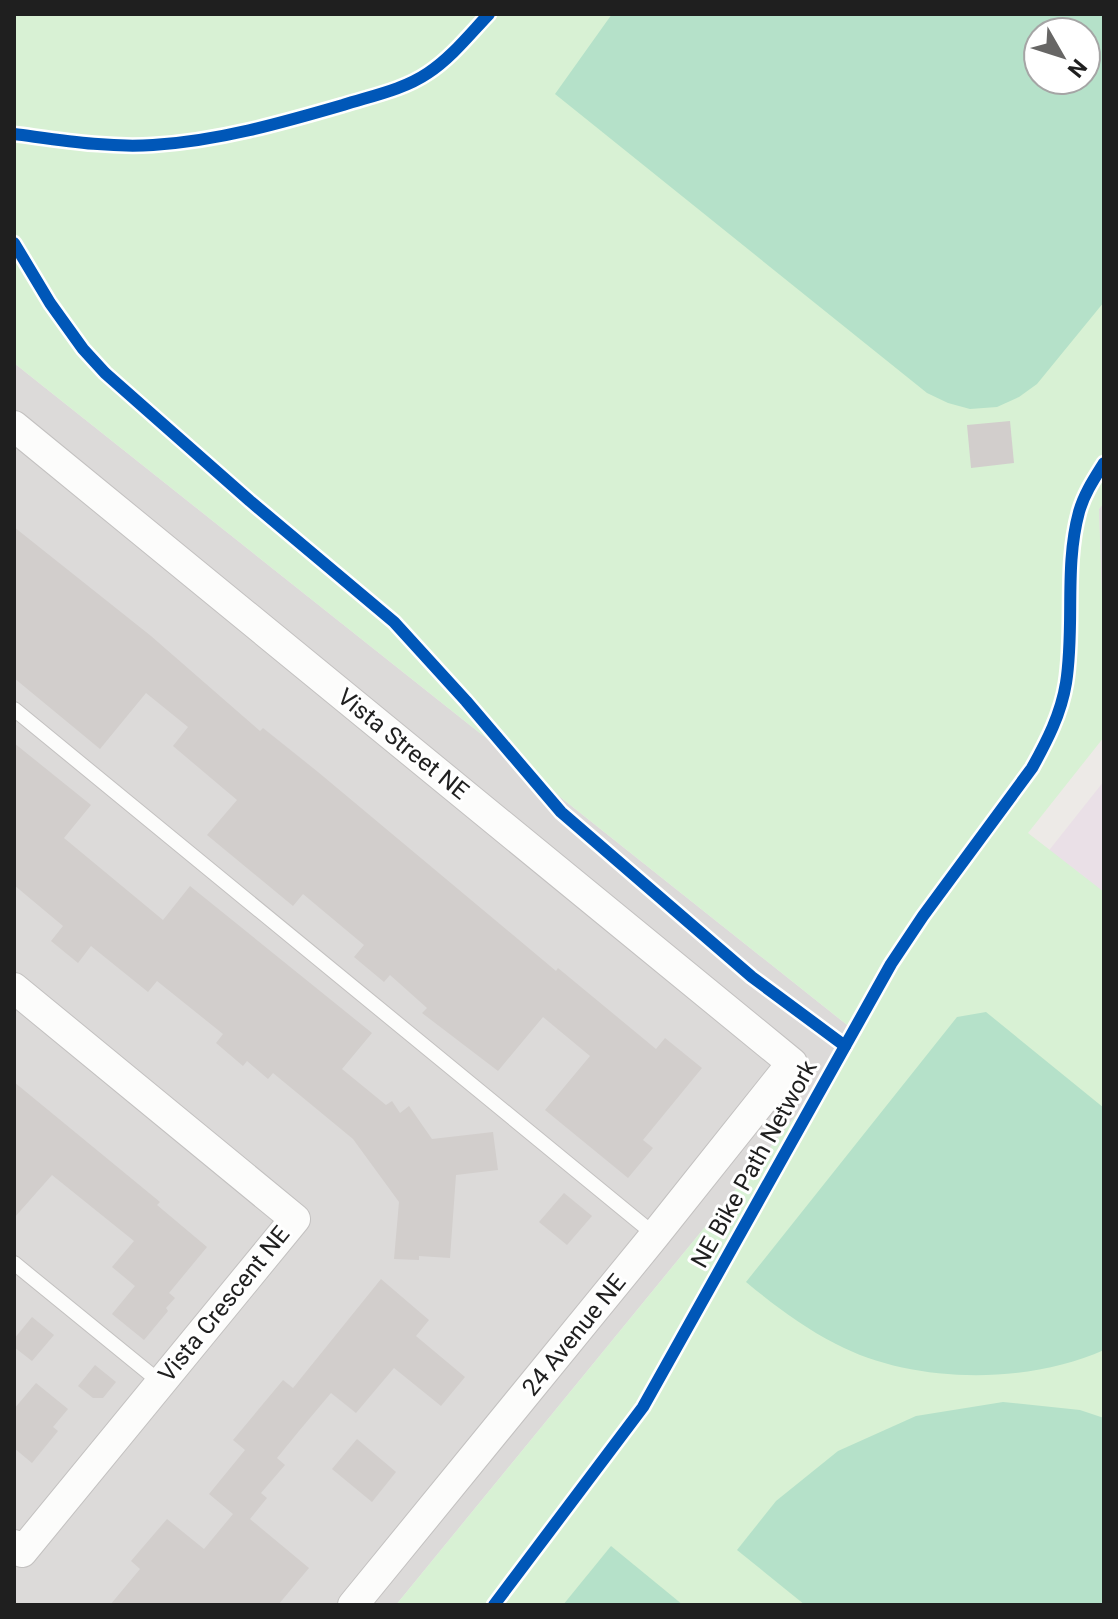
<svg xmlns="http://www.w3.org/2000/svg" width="1118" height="1619" viewBox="0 0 1118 1619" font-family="Roboto,sans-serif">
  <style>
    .residential { fill: #dcdad9 }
    .industrial { fill: #eae0e7 }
    .park { fill: #d8f1d4; fill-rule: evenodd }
    .pitch { fill: #b5e1c9; fill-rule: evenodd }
    .parking { fill: #dddcdb }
    .building { fill: #d2cecc }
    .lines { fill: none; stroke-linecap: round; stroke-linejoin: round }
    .service-casing { stroke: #c3c1c0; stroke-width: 16 }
    .minor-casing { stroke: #c3c1c0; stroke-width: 32 }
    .service { stroke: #fcfcfb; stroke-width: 14 }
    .minor { stroke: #fcfcfb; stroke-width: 30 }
    .cycleway-casing { stroke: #fff; stroke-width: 17 }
    .cycleway { stroke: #0057b8; stroke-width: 12 }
    .labels { text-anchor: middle; stroke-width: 6; stroke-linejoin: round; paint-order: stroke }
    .street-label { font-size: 24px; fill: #1f1f1f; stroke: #fff }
  </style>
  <rect width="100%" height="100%" fill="#edeae7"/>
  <polygon class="residential" points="14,363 861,1036 396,1605 14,1605"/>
  <polygon class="industrial" points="1104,781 1104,1043 978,940"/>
  <path class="park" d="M14,14h1090v489l-5,6 5,132v96l-76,96 76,59v713h-708l465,-569 -847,-673zM1038,32h48v48h-48z"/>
  <g class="pitch">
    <path d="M612,14h492v288l-67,82 -18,13 -22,10 -27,2 -22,-6 -21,-10 -372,-299zM1038,32h48v48h-48z"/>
    <path d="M986,1012l118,96v242c-78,35 -192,34 -268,-6 -33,-17 -61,-38 -90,-62l211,-265z"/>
    <polygon points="1003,1402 1080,1410 1104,1418 1104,1605 805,1605 737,1550 776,1501 838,1451 916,1416"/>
    <polygon points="611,1546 683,1605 563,1605"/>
  </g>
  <polygon class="parking" points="1104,503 1104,657 1099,509"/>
  <g class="building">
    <polygon points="1010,421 1014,463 971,468 967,425"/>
    <polygon points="14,527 151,636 260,731 263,728 318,772 556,971 558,968 656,1049 665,1038 702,1068 643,1140 653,1148 628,1178 545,1110 590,1056 543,1017 498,1071 422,1013 427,1008 390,975 384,982 354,957 364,945 303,894 293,906 207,835 237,800 173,746 188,727 146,693 100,749 14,678"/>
    <polygon points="14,743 91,805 64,838 163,920 190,886 372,1033 342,1069 386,1105 392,1101 400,1113 409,1106 432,1139 493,1132 498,1170 456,1175 450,1258 419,1256 419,1260 394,1259 399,1202 353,1139 273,1073 268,1079 247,1061 243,1066 216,1043 223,1034 157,981 148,992 91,946 78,963 51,941 63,926 14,885"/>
    <polygon points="14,1082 160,1202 157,1205 207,1247 169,1293 175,1298 166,1308 168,1311 144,1340 112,1314 135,1286 112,1267 134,1241 52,1175 14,1218"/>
    <polygon points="564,1193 592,1216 567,1245 539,1222"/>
    <polygon points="381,1279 429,1320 416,1336 465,1377 441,1406 394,1368 356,1413 331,1393 299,1431 277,1458 285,1465 261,1493 267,1498 250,1519 309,1568 278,1605 110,1605 140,1569 131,1561 167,1519 204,1549 233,1514 209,1494 245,1450 233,1440 283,1380 293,1388"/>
    <polygon points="32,1317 54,1335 32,1361 14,1347 14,1339"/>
    <polygon points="95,1365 116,1382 103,1398 93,1398 78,1386"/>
    <polygon points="36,1383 68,1409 53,1427 58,1431 32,1463 14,1448 14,1409"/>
    <polygon points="357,1439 396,1472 372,1502 332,1469"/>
  </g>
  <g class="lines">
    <g class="service-casing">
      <g id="service">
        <polyline points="14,709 655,1235"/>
        <polyline points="14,1263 160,1382"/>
      </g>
    </g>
    <g class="minor-casing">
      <g id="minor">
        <polyline points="14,426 792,1063 655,1235 353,1605"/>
        <polyline points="14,988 295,1219 22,1552 14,1545"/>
      </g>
    </g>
    <use href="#service" class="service"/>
    <use href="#minor" class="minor"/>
    <g class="cycleway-casing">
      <g id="cycleway">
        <path d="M14,134c46,6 93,14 139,11 65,-4 128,-22 190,-40 28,-9 60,-15 85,-32 23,-15 42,-39 61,-59"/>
        <polyline points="14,243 50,303 83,349 105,373 250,501 394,622 466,701 561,812 752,977 845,1046"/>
        <path d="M494,1605l149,-198 248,-443 32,-48 109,-148c15,-27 29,-54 34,-85 9,-56 -2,-116 13,-171 5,-18 15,-33 25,-49"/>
      </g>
    </g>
    <use href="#cycleway" class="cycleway"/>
  </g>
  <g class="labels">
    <g class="street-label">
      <text transform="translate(403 744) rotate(39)" y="8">Vista Street NE</text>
      <text transform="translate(754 1164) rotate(-61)" y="8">NE Bike Path Network</text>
      <text transform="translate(224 1304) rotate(-51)" y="8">Vista Crescent NE</text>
      <text transform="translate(574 1335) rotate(-51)" y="8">24 Avenue NE</text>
    </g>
  </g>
  <rect width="1118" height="1619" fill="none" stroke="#1f1f1f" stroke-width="32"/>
  <g transform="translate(1062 56) rotate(129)"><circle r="38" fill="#ffffff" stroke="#a5a5a5" stroke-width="2"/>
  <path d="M0-6L14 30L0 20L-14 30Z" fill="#676665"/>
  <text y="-12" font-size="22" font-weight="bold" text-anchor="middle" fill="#1f1f1f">N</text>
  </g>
</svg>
